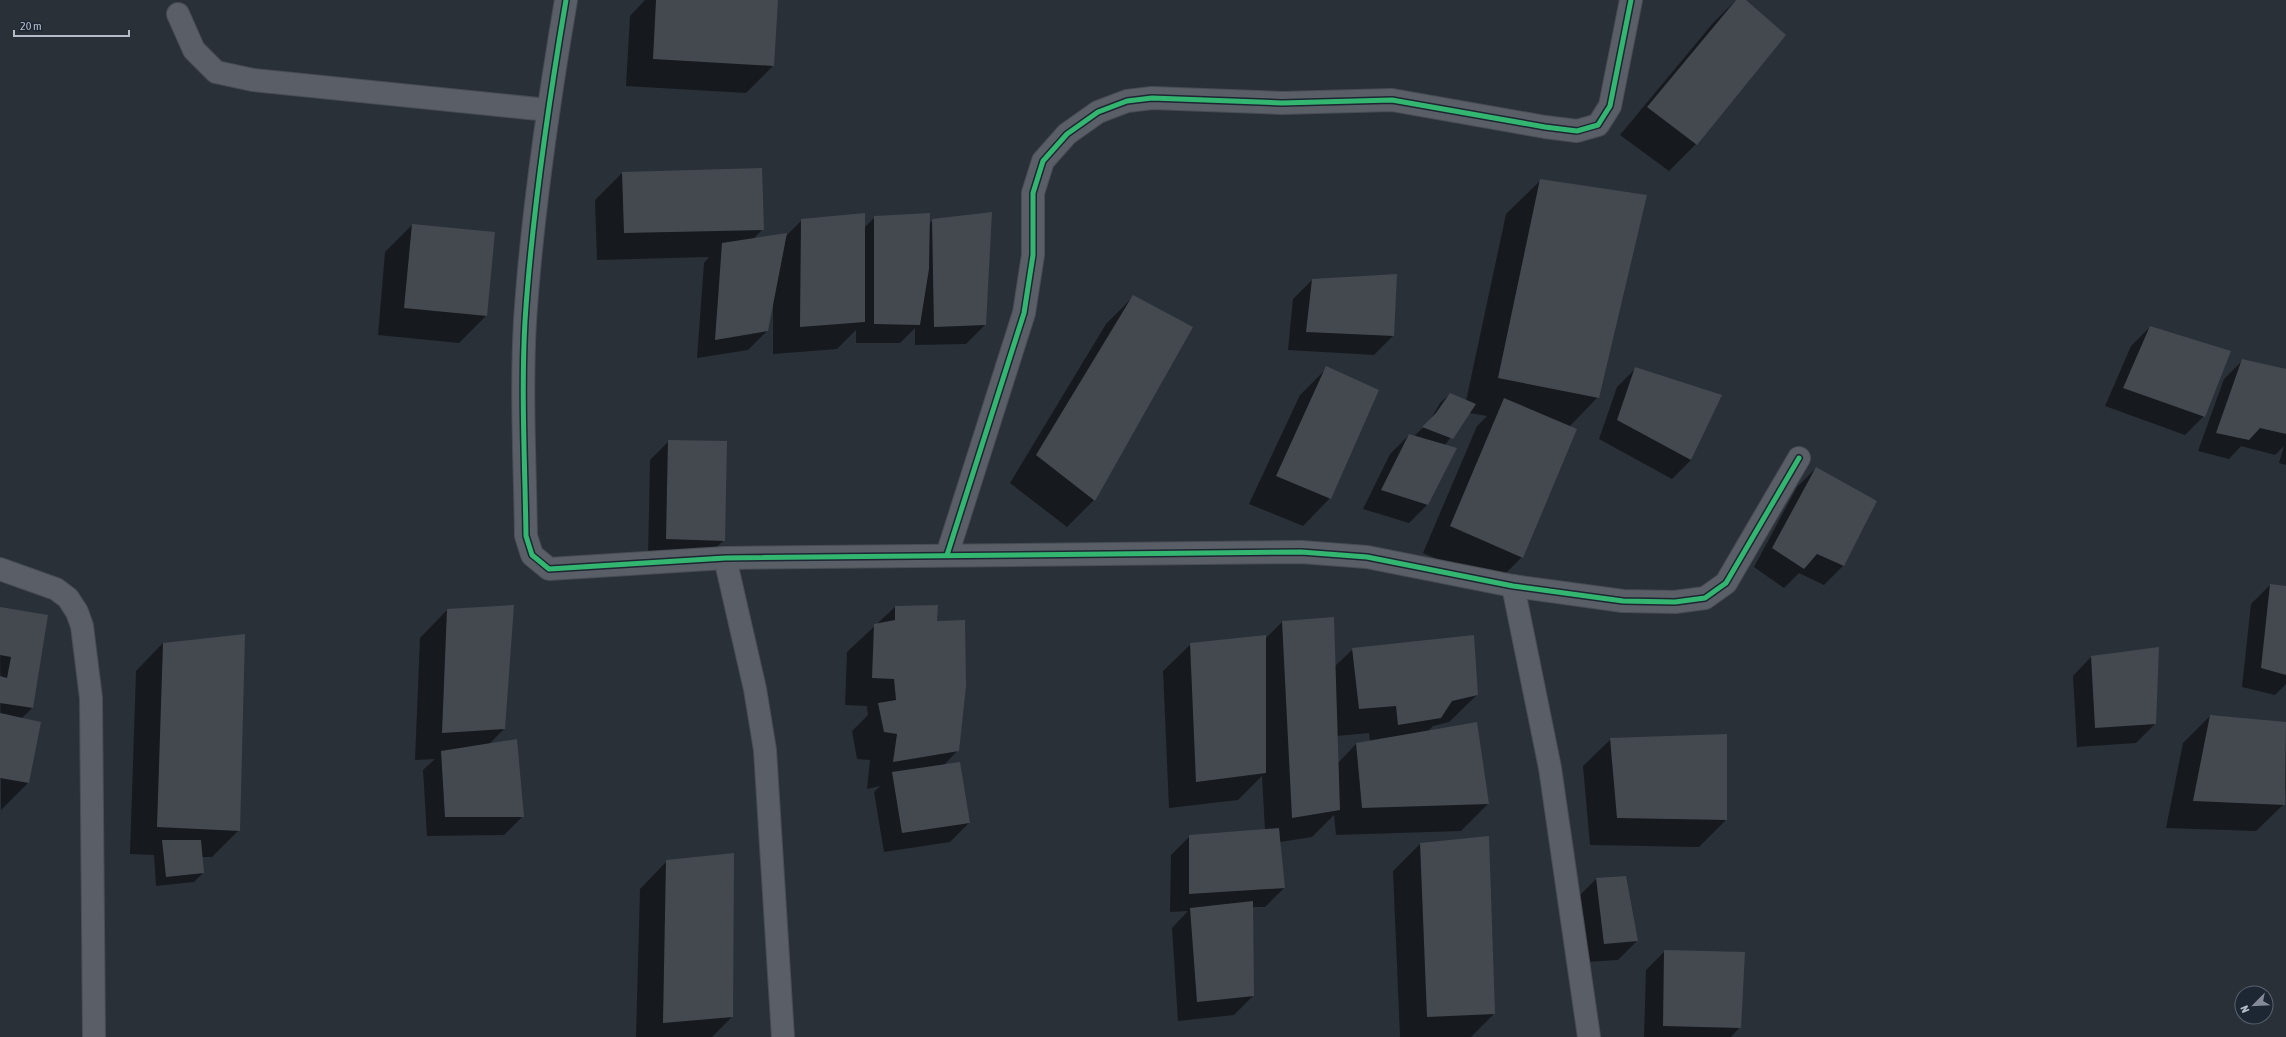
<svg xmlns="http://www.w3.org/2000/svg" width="2286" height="1037" viewBox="0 0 2286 1037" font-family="'Asap Condensed',sans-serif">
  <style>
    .shadow { fill: #0007; fill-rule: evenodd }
    .building { fill: #444950 }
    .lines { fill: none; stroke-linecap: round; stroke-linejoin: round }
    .minor-casing { stroke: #484c53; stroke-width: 24 }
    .minor { stroke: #5a5e66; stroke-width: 22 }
    .cycleway-casing { stroke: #1d2633; stroke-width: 8 }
    .cycleway { stroke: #33b770; stroke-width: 5 }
  </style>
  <rect width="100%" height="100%" fill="#2a3038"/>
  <g class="shadow">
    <polygon points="645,0 777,0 773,66 746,93 626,86 630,16"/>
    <polygon points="1736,0 1745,0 1696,144 1669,171 1620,135 1713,23"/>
    <polygon points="622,173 763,229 753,239 785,237 802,220 864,228 875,217 929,224 933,220 985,325 966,344 915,345 915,328 900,343 856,343 856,330 837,349 773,354 773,301 767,331 748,350 697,358 704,263 709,257 597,260 595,200"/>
    <polygon points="1541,180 1598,397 1569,427 1522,557 1495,584 1423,553 1477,426 1487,416 1469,413 1445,445 1428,504 1409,523 1363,509 1390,454 1409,435 1414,436 1429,422 1440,403 1450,394 1466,401 1506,214"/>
    <polygon points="412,225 486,316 459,343 378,335 385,252"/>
    <polygon points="1312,280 1393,336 1374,355 1288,350 1293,299"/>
    <polygon points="1133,297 1192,327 1094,500 1067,527 1010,483 1106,324"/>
    <polygon points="2150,327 2204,416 2185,435 2105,406 2131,346"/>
    <polygon points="2243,360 2286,370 2286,465 2279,463 2284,446 2275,455 2241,446 2229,459 2198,451 2224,379"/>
    <polygon points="1327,368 1330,498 1303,526 1249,504 1300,395"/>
    <polygon points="1636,368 1720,396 1691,460 1672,479 1599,439 1617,387"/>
    <polygon points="669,441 724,540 705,559 648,558 650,460"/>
    <polygon points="1816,468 1876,502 1843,566 1824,585 1799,573 1784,588 1754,567 1797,487"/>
    <polygon points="2270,585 2286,587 2286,684 2275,695 2242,687 2251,604"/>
    <polygon points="895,607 936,622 958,750 943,766 969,823 950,842 884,852 874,792 880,786 867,789 870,760 857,759 852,731 868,715 867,706 845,705 847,652"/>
    <polygon points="0,608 32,708 21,719 28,783 1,810"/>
    <polygon points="447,610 504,729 489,744 523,816 504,835 427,836 423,770 435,759 415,760 420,638"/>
    <path d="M1282,622l52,45 19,-18 124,46 -28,27 -16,4 -6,6 61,72 -27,27 -125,4 -2,-20 -22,22 -32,5 4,46 -19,19h-13l1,89 -19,19 -56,6 -6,-93 16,-17 -18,1 1,-57 19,-19 75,-6 -3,-54 -24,24 -69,8 -6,-137 28,-27 74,-5zM1369,733l1,9 -14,2 -18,19 -1,-27z"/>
    <polygon points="163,643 239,830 212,857 201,857 203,873 194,882 156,886 154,855 130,854 136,671"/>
    <polygon points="2091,657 2155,724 2136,743 2077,747 2073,676"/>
    <polygon points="2210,716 2286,723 2286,786 2284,804 2256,831 2166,828 2183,743"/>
    <polygon points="1611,739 1726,820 1699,847 1590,845 1583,766"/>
    <polygon points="1488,837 1494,1014 1471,1037 1400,1037 1393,871 1420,844"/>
    <polygon points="667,861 732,1017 712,1037 636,1037 640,889"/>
    <polygon points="1625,877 1637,941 1618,960 1585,962 1577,898 1596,879"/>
    <polygon points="1665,951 1740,1027 1731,1037 1644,1037 1646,970"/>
  </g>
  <g class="building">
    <polygon points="656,0 778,0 774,66 653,59"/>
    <polygon points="1736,0 1746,0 1786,35 1697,145 1647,107"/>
    <polygon points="762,168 764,230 624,233 622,172"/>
    <polygon points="1540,179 1647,195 1599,398 1498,378"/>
    <polygon points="992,212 986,325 934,327 932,219"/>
    <polygon points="865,213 865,322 800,327 801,219"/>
    <polygon points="930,213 929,269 920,325 874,324 874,216"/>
    <polygon points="412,224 495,232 487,316 404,308"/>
    <polygon points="787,233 768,331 715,340 722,243"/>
    <polygon points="1397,274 1394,336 1306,332 1312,279"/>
    <polygon points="1133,295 1193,327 1095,501 1036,455"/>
    <polygon points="2150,326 2231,351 2205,417 2123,388"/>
    <polygon points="2242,359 2286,369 2286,434 2260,428 2249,440 2216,433"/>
    <polygon points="1326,366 1379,390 1331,499 1276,476"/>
    <polygon points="1635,367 1722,395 1691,460 1617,420"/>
    <polygon points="1450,393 1476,404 1453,439 1422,427 1436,413"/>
    <polygon points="1504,398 1577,429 1523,558 1450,526"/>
    <polygon points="1409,434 1457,448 1428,505 1381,490"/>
    <polygon points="668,440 727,441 725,541 666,539"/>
    <polygon points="1816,467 1877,501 1844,566 1817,554 1804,569 1772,548"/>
    <polygon points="2270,584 2286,586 2286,675 2261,668"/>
    <polygon points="514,605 505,729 442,733 447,609"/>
    <polygon points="938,605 937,621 965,620 966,686 959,751 893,762 897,734 884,732 878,703 896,700 894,679 872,678 874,624 895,620 895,606"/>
    <polygon points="0,607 48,615 33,708 0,703 0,676 7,678 11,657 0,655"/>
    <polygon points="1334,617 1340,810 1292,818 1282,621"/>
    <polygon points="245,634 240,831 157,827 163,643"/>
    <polygon points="1266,635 1266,773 1196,782 1190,643"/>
    <polygon points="1474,635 1478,695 1452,701 1441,718 1398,725 1396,706 1359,709 1352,648"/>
    <polygon points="2159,647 2156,724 2095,728 2091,656"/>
    <polygon points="0,713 41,722 29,783 0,778"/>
    <polygon points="2210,715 2286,722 2285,805 2193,801"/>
    <polygon points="1477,722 1489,804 1362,808 1356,743"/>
    <polygon points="1727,734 1727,820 1617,818 1610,738"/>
    <polygon points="517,739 524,817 445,817 441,751"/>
    <polygon points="960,762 970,823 902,833 892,772"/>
    <polygon points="1279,828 1285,888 1189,894 1189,835"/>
    <polygon points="1489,836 1495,1014 1427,1017 1420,843"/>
    <polygon points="162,840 201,840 204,873 166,877"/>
    <polygon points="734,853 733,1017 663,1023 666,860"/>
    <polygon points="1626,876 1638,941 1604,944 1596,878"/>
    <polygon points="1253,901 1254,996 1197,1002 1190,908"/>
    <polygon points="1664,950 1745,952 1741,1028 1663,1026"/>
  </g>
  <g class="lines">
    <g class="minor-casing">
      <g id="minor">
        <path d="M566,0c-18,106 -34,214 -41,321 -4,72 0,144 1,215l6,19 17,14 176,-11 576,-6 66,5 146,29 110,15 52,1 30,-4 21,-15 73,-125"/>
        <polyline points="178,14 194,50 216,72 253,80 548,110"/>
        <polyline points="947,555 1024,313 1033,255 1033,193 1043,161 1067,134 1098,112 1127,101 1152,98 1282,103 1392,100 1545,127 1577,131 1598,125 1610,106 1631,0"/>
        <polyline points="725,558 755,689 765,750 783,1037"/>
        <polyline points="0,569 56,589 68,598 77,612 82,626 91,698 94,1037"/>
        <polyline points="1513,586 1550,768 1589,1037"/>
      </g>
    </g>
    <use href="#minor" class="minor"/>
    <g class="cycleway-casing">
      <g id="cycleway">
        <path d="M566,0c-18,106 -34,214 -41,321 -4,72 0,144 1,215l6,19 17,14 176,-11 576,-6 66,5 146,29 110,15 52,1 30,-4 21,-15 73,-125"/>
        <polyline points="947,555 1024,313 1033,255 1033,193 1043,161 1067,134 1098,112 1127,101 1152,98 1282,103 1392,100 1545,127 1577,131 1598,125 1610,106 1631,0"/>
      </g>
    </g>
    <use href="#cycleway" class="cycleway"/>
  </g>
  <g transform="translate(2254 1005) rotate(246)"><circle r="19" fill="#1d2633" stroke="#59626f"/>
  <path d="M0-3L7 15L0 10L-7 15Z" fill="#848b96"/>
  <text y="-6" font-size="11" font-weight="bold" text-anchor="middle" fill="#b4bcc9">N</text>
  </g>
  <path d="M14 30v6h115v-6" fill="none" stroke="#b4bcc9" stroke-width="2"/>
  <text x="20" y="30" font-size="12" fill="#b4bcc9" stroke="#1d2633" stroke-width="3" paint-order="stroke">20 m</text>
</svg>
